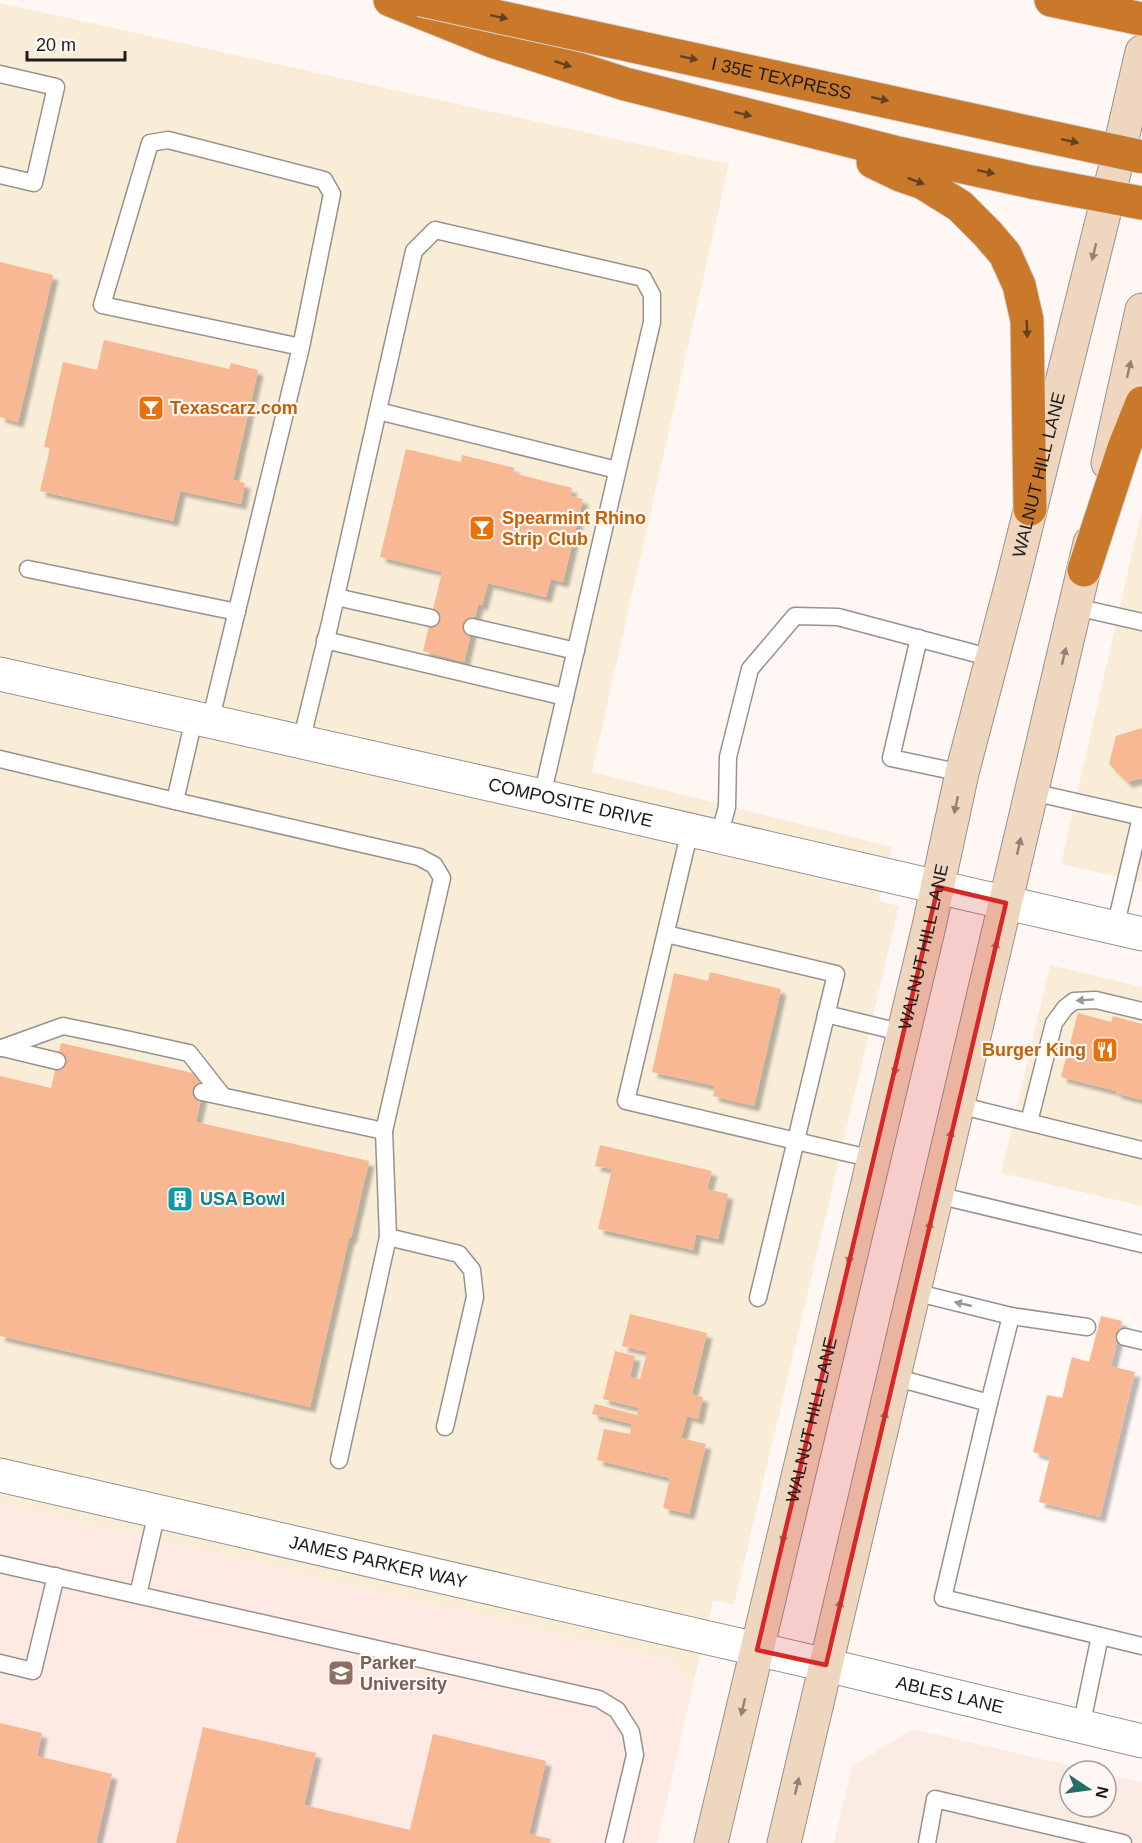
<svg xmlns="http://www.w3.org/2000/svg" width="1142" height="1843" viewBox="0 0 1142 1843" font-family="Helvetica,sans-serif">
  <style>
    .commercial { fill: #f9edd8 }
    .built { fill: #faebe3 }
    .education { fill: #feeae3 }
    .building { fill: #f8b894; filter: url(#shadow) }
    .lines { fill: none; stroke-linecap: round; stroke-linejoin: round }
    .lane-casing { stroke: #98918d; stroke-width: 19 }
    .street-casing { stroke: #98918d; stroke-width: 35 }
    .secondary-casing { stroke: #98918d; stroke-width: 35 }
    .highway-casing { stroke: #d6d6d6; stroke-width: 35 }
    .lane { stroke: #fff; stroke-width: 16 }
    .street { stroke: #fff; stroke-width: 33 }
    .secondary { stroke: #efd7bf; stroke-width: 33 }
    .highway { stroke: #c97929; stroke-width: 33 }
    .highway-bridge-casing { stroke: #d6d6d6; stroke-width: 35; stroke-linecap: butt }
    .highway-bridge { stroke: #c97929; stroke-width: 33 }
    .oneway { fill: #62411f }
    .oneway2 { fill: #908274 }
    .oneway3 { fill: #999898 }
    .marked { fill: #d62828; fill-opacity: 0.2; stroke: #d62828; stroke-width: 4.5; stroke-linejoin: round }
    .labels { text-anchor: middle; stroke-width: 4.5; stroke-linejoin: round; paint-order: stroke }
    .street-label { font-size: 18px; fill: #1d1b19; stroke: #fef7f3 }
    .food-label { font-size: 18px; font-weight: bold; fill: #c56008; stroke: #fef7f3; text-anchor: start }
    .culture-label { font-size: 18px; font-weight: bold; fill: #0d838f; stroke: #fef7f3; text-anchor: start }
    .education-label { font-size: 18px; font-weight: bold; fill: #785e54; stroke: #fef7f3; text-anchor: start }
  </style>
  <defs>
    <filter id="shadow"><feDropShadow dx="5.5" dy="5.5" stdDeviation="1.5" flood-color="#0004"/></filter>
  </defs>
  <rect width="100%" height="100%" fill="#fef7f3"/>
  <g class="commercial">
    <polygon points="0,3 729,164 592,772 892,847 879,901 899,906 734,1605 713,1600 693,1685 673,1661 0,1504"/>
    <polygon points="1142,510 1142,882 1061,864"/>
    <polygon points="1050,965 1142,987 1142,1206 1001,1173"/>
  </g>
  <polygon class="built" points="912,1729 1093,1771 1070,1771 1070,1807 1106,1807 1106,1774 1142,1782 1142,1843 834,1843 852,1767"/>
  <polygon class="education" points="0,1504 673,1661 693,1685 657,1843 0,1843"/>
  <g class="building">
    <polygon points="0,262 53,275 18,422 0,417"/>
    <polygon points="104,340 229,369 231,363 258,370 233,480 245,483 241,504 180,491 173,521 40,491 50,448 44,447 63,362 97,370"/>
    <polygon points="406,449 461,462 462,455 515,468 513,473 572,488 570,496 583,499 563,582 551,579 546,597 488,583 482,605 478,604 464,662 423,651 442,572 380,557"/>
    <polygon points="1142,728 1142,778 1127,782 1109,764 1116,736"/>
    <polygon points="710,972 781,989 754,1106 713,1096 715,1086 652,1072 674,973 708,981"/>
    <polygon points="1078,1013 1111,1022 1113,1016 1142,1024 1142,1100 1116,1093 1116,1091 1061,1077"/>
    <polygon points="61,1043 206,1076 196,1122 369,1161 351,1238 349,1238 310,1407 0,1336 0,1076 51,1088"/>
    <polygon points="600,1145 712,1171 707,1189 728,1194 718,1239 696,1234 693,1250 598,1229 612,1169 595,1166"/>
    <polygon points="630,1314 707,1333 692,1394 703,1397 698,1419 687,1416 681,1438 706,1444 689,1514 663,1508 670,1478 597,1460 604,1429 630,1434 632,1424 592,1414 595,1404 637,1415 639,1408 603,1399 615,1351 635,1356 630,1377 640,1379 647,1352 622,1346"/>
    <polygon points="1101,1316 1122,1321 1111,1366 1135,1372 1100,1517 1039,1502 1050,1457 1033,1452 1047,1395 1062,1398 1072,1357 1089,1362"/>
    <polygon points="0,1723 42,1733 37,1756 112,1774 96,1843 0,1843"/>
    <polygon points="203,1727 316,1753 304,1805 410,1830 433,1734 546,1761 529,1834 551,1839 550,1843 176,1843"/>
  </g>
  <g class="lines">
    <g class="lane-casing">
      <g id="lane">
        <polyline points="0,74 56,87 34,183 0,175"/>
        <polyline points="378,411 617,470"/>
        <polyline points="28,569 237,612"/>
        <polyline points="336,597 431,618"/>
        <polyline points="1076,607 1142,622"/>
        <polyline points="472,627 576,651"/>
        <polyline points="919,638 891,758 962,773"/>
        <polyline points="325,640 565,697"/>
        <polyline points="210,722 301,347 332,194 324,180 168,140 150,143 102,305 301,347"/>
        <polyline points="301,742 330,623 414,251 435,230 643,278 652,295 652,322 542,796"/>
        <polyline points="0,759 175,801 194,719"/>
        <polyline points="1032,792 1142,817"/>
        <polyline points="175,801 419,857 434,865 442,878 384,1131 202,1092"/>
        <polyline points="690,830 626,1101 873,1159"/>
        <polyline points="719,836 727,807 728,757 750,669 795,616 838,617 992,658"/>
        <polyline points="1115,928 1141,817"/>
        <polyline points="666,934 836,974 758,1298"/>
        <polyline points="826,1014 904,1033"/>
        <polyline points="2,1048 63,1026 121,1038 189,1053 222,1095"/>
        <polyline points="3,1048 57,1061"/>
        <polyline points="958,1105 1142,1150"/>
        <polyline points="1029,1122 1054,1023 1065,1008 1074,1001 1096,1000 1142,1011"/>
        <polyline points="937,1195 1142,1244"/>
        <polyline points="388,1237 459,1254 472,1270 475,1297 445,1427"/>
        <polyline points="914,1292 1011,1316 1087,1327"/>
        <polyline points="1125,1337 1142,1341"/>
        <polyline points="894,1377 989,1403 943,1598 1142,1646"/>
        <polyline points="989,1403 1011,1316"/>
        <polyline points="339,1460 388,1237 384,1131"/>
        <polyline points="0,1564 599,1699 617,1710 631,1732 635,1755 614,1843"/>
        <polyline points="138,1595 157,1512"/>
        <polyline points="0,1663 33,1671 56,1576"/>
        <polyline points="1081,1727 1100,1636"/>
        <polyline points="927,1843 935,1799 1123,1843"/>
      </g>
    </g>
    <g class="street-casing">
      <g id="street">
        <path id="s1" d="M0,674l542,122 600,138"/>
        <path id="s2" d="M0,1475l826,190 316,76"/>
      </g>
    </g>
    <g class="secondary-casing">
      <g id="secondary">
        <polyline points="1108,463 1142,310"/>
        <path id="s3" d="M711,1843l218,-917 33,-153 50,-190 103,-414 27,-117"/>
        <polyline points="784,1843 1090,543"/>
      </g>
    </g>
    <g class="highway-casing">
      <g id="highway">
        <polyline points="390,0 492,41 625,84 894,152 1031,182 1142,203"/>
        <polyline points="1051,0 1142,19"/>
        <polyline points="873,162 900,175 923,183 960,206 987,233 1005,254 1019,285 1027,320 1030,509"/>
        <polyline points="1084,570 1124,448 1142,403"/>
      </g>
    </g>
    <use href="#lane" class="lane"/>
    <use href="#street" class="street"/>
    <use href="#secondary" class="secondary"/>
    <use href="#highway" class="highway"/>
    <g class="highway-bridge-casing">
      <g id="highway-bridge">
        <path id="s4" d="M421,0l721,157"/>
      </g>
    </g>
    <use href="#highway-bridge" class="highway-bridge"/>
  </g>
  <defs><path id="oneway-solid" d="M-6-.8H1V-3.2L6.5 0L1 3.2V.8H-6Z" transform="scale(1.5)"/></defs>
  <g class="oneway">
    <use href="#oneway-solid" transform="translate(499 17) rotate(12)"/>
    <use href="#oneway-solid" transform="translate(689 58) rotate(12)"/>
    <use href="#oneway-solid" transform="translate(563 64) rotate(18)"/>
    <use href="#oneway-solid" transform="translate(880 99) rotate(12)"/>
    <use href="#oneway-solid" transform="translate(743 114) rotate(14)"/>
    <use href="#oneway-solid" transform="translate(1070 141) rotate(12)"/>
    <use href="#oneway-solid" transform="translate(986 172) rotate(12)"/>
    <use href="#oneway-solid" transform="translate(916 181) rotate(21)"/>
    <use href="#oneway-solid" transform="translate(1027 329) rotate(88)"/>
  </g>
  <g class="oneway2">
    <use href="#oneway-solid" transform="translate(1094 252) rotate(104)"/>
    <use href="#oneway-solid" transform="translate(1129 369) rotate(-77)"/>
    <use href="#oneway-solid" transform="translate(1064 656) rotate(-77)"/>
    <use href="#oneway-solid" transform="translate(956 805) rotate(102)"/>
    <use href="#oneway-solid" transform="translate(1019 846) rotate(-77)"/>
    <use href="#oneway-solid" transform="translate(995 949) rotate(-77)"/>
    <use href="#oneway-solid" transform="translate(896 1067) rotate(103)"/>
    <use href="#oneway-solid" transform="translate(950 1138) rotate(-77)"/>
    <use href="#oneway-solid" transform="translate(929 1229) rotate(-77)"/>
    <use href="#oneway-solid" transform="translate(850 1256) rotate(103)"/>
    <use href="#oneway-solid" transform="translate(884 1419) rotate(-77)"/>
    <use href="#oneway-solid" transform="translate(784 1535) rotate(103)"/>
    <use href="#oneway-solid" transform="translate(839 1608) rotate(-77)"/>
    <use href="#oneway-solid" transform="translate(743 1707) rotate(103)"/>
    <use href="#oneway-solid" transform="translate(797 1786) rotate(-77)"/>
  </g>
  <g class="oneway3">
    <use href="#oneway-solid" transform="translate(1085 1000) rotate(176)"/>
    <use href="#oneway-solid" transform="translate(963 1304) rotate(-167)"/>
  </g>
  <path class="marked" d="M938,887l68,16 -180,762 -69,-15z"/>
  <defs>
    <g id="bar-square" transform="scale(1.35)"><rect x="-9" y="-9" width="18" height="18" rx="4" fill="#e8710a" stroke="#fef7f3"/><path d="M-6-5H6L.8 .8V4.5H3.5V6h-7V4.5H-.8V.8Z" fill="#fff"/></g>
    <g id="restaurant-square" transform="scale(1.35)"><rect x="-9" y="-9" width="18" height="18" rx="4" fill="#e8710a" stroke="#fef7f3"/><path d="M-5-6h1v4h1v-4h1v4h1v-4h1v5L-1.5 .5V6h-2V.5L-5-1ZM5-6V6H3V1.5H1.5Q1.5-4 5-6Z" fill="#fff"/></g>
    <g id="building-square" transform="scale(1.35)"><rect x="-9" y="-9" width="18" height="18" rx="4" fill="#0f9aa8" stroke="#fef7f3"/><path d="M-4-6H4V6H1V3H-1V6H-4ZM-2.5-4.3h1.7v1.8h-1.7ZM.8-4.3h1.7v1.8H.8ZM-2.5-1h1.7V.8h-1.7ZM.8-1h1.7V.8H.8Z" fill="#fff"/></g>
    <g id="university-square" transform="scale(1.35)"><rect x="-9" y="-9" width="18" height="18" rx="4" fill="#8d6e63" stroke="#fef7f3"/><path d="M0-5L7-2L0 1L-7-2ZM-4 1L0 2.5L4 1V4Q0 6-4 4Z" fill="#fff"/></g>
  </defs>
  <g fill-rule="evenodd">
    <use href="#bar-square" x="151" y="408"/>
    <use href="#bar-square" x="482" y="528"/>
    <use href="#restaurant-square" x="1105" y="1050"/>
    <use href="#building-square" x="180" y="1199"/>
    <use href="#university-square" x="341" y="1673"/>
  </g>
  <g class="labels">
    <g class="street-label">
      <text dy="6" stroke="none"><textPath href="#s4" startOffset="369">I 35E TEXPRESS</textPath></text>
      <text dy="6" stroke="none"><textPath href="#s3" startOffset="1407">WALNUT HILL LANE</textPath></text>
      <text dy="6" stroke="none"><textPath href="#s1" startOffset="585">COMPOSITE DRIVE</textPath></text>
      <text dy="6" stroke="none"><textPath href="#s3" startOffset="921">WALNUT HILL LANE</textPath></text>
      <text dy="6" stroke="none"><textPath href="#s3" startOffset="435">WALNUT HILL LANE</textPath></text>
      <text dy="6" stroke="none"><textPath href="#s2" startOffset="388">JAMES PARKER WAY</textPath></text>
      <text dy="6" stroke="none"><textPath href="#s2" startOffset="975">ABLES LANE</textPath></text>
    </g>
    <g class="food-label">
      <text x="170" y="414">Texascarz.com</text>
      <text x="502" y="524">Spearmint Rhino<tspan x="502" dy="21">Strip Club</tspan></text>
      <text x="1086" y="1056" text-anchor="end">Burger King</text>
    </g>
    <g class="culture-label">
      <text x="200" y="1205">USA Bowl</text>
    </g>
    <g class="education-label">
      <text x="360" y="1669">Parker<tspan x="360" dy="21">University</tspan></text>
    </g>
  </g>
  <g transform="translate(1088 1789) rotate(103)"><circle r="28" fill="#fef7f3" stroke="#a49f9c" stroke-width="1.5"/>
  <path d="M0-4.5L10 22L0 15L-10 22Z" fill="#256d65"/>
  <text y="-9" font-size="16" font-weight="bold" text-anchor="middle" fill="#1d1b19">N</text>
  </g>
  <path d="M27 51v9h98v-9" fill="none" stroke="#1d1b19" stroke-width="3"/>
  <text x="36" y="51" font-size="18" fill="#1d1b19" stroke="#fef7f3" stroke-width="4.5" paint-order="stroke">20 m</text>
</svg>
